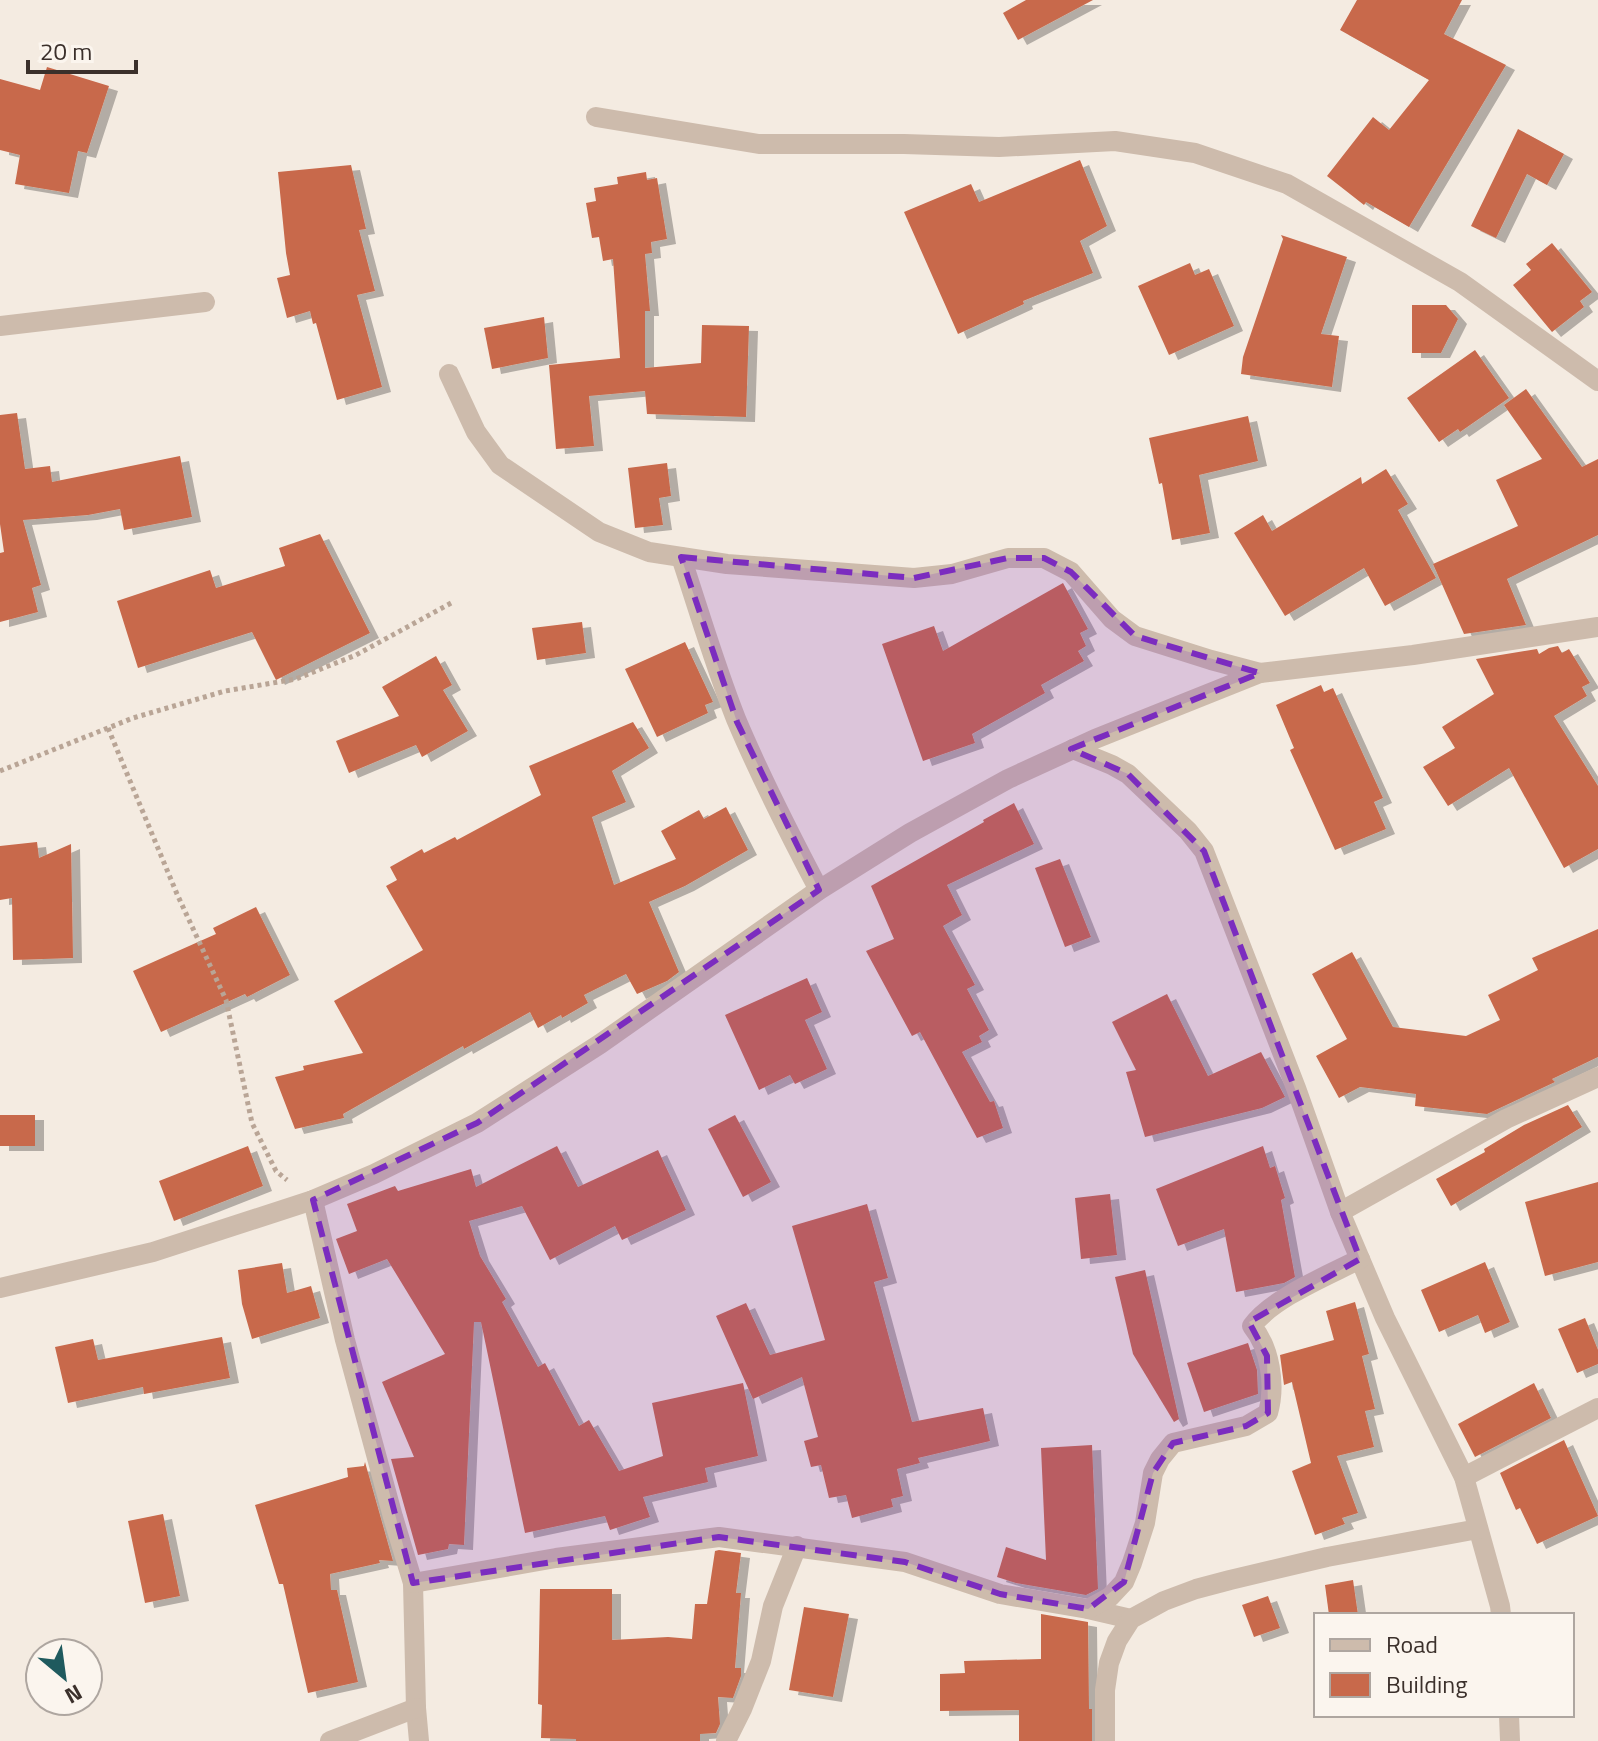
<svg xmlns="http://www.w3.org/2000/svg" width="1598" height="1741" viewBox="0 0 1598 1741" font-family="'Titillium Web',sans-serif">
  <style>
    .building { fill: #c8694b; filter: url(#shadow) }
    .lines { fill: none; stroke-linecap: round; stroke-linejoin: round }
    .path { stroke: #b9a596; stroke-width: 5; stroke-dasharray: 4 4; stroke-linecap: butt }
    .minor { stroke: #cdbbac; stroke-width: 20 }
    .marked { fill: #7b2cbf; fill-opacity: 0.2; stroke: #7b2cbf; stroke-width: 6; stroke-dasharray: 16 10; stroke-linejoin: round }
  </style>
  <defs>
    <filter id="shadow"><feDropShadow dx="9" dy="5" stdDeviation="0" flood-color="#0004"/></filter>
  </defs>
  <rect width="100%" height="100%" fill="#f4ebe1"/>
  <g class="building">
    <polygon points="1026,0 1093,0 1018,40 1003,13"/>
    <polygon points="1357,0 1462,0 1444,34 1506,65 1409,227 1366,202 1364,205 1327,176 1373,117 1389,130 1429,80 1340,30"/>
    <polygon points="47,67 109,86 87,153 78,151 69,193 15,184 20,155 0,150 0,79 40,90"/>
    <polygon points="1518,129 1564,154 1547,185 1527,174 1496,238 1471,226"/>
    <polygon points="1080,160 1107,226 1080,241 1093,273 1023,301 1024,304 958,334 904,212 971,184 979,202"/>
    <polygon points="351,165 366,229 359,230 375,291 357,295 382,387 337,400 316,323 313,324 310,311 287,318 277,278 290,275 286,253 278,172"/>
    <polygon points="646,172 647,180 657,178 667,239 651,242 652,253 645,254 650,311 645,311 645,368 701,363 702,325 749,326 746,417 647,414 645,391 589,396 594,446 556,449 549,365 620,358 613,259 603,261 599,237 592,238 586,203 596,201 594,188 618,184 617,177"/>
    <polygon points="1281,235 1347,257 1321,334 1339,336 1332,387 1241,374 1243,357 1283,239"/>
    <polygon points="1552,243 1592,292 1580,301 1584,307 1552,332 1513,285 1531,270 1526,264"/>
    <polygon points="1190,263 1195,275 1209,269 1234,326 1169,355 1138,286"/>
    <polygon points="1412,305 1446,305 1458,319 1441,353 1412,353"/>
    <polygon points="544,317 548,358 492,369 484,328"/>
    <polygon points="1475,350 1509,398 1460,432 1458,429 1439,442 1407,398"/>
    <polygon points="1526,389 1582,467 1598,459 1598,535 1507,579 1526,625 1464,634 1433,564 1518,526 1496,480 1542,459 1504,405"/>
    <polygon points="17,413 25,469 50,466 52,482 180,456 192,517 124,530 120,509 88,515 23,520 41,585 32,588 38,612 0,622 0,553 4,552 0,524 0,415"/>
    <polygon points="1248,416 1258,461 1199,475 1210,533 1172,540 1162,483 1159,484 1149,438"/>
    <polygon points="667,463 671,496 659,498 663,525 635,528 628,468"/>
    <polygon points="1386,469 1408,504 1398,510 1436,578 1385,606 1364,568 1285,616 1234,533 1263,515 1272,531 1361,477 1362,484"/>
    <polygon points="320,534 370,633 276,680 252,632 138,668 117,601 210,570 216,588 285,566 279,548"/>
    <polygon points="1063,583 1088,629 1080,633 1086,646 1078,651 1084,661 1041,685 1045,693 972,734 975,743 923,761 882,644 934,626 943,651"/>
    <polygon points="582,622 586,653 537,660 532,628"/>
    <polygon points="685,642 713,702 705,705 708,713 657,737 625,669"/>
    <polygon points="1558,646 1562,653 1569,649 1590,683 1582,687 1587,696 1554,716 1598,786 1598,849 1564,868 1509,768 1448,806 1423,767 1455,748 1442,727 1494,694 1476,659 1537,649 1539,654 1549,648"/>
    <polygon points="436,656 452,685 443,690 468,731 422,757 416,745 349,773 336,741 399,716 382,687"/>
    <polygon points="1321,685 1324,692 1333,688 1383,798 1374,802 1386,829 1335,850 1290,750 1294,748 1276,705"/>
    <polygon points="633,722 649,748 612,771 626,802 592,817 614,885 676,859 661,831 699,810 704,819 726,807 748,850 685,886 649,902 679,972 667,981 637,994 626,974 584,995 588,1003 562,1018 561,1015 538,1028 530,1012 464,1049 463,1046 343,1114 344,1118 295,1129 275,1077 304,1070 303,1066 363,1053 334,1001 423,950 386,886 397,880 390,867 422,849 424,853 455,837 457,840 541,795 529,766"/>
    <polygon points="1014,803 1034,844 947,885 962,915 943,926 975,985 967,989 989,1030 979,1036 982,1042 962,1052 990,1102 994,1101 1003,1128 977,1138 920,1032 912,1036 866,951 894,939 871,886 984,822 983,820"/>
    <polygon points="37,842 39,858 71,844 73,958 13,960 12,898 0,900 0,846"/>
    <polygon points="1060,859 1091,937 1065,947 1035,868"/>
    <polygon points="256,907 290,975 247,997 245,994 161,1032 133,971 216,934 213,928"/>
    <polygon points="1598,929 1598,1057 1552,1079 1555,1082 1487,1114 1415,1106 1416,1094 1360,1087 1339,1098 1316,1056 1347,1039 1312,974 1352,952 1393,1027 1466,1036 1500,1020 1488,995 1538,970 1532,958"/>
    <polygon points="807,978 822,1012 805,1020 827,1069 795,1084 790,1075 759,1090 725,1015"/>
    <polygon points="1167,994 1208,1076 1261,1052 1285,1097 1262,1108 1145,1137 1126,1072 1136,1070 1112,1022"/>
    <polygon points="1568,1105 1582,1127 1451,1206 1436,1179 1485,1152 1484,1149 1524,1125"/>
    <rect x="0" y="1115" width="35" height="31"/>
    <polygon points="735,1115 771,1182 743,1197 708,1129"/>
    <polygon points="248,1146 263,1186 174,1221 159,1181"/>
    <polygon points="557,1146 578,1187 658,1150 686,1210 622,1240 615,1226 550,1260 522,1206 469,1221 480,1256 506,1299 502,1302 538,1367 545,1363 579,1426 589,1420 619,1471 663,1456 652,1403 743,1383 758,1456 705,1468 708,1482 643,1497 650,1517 610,1530 605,1516 525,1533 481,1322 474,1322 464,1545 449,1544 448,1549 418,1555 391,1459 414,1457 382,1382 445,1354 387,1259 349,1274 336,1239 357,1231 347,1204 395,1186 398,1191 471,1169 476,1187"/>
    <polygon points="1263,1146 1270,1168 1275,1166 1285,1198 1281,1200 1295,1277 1284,1283 1236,1292 1224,1229 1178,1246 1156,1189"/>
    <polygon points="1598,1182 1598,1262 1545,1276 1525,1202"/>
    <polygon points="1110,1194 1117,1255 1081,1259 1075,1198"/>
    <polygon points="867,1204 888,1278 874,1282 912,1422 983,1408 990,1441 918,1458 920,1463 897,1469 903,1496 891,1499 893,1507 852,1518 846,1495 829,1498 821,1465 811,1467 804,1441 818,1437 802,1377 753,1399 716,1316 746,1303 770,1355 825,1340 792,1226"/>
    <polygon points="1485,1262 1510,1322 1485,1333 1478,1315 1439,1332 1421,1290"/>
    <polygon points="282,1263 287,1293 311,1286 320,1318 252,1339 242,1304 238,1270"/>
    <polygon points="1145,1270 1179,1419 1174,1422 1133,1354 1115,1277"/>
    <polygon points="1355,1302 1369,1354 1362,1356 1375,1409 1365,1411 1374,1447 1337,1456 1358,1513 1342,1518 1345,1524 1315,1535 1292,1471 1311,1463 1292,1382 1284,1385 1280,1355 1334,1340 1326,1311"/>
    <polygon points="1585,1318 1598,1350 1598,1364 1577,1373 1558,1329"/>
    <polygon points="222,1337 230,1378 144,1394 143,1387 68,1403 55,1347 93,1339 98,1360"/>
    <polygon points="1248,1343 1257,1370 1258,1394 1204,1412 1187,1363"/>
    <polygon points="1534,1383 1551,1418 1475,1457 1458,1424"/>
    <polygon points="1564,1440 1598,1516 1537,1544 1520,1508 1516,1510 1500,1473"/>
    <polygon points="1092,1445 1098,1589 1086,1595 1016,1583 997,1577 1006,1547 1046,1560 1041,1448"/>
    <polygon points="365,1462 393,1561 379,1560 380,1563 330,1574 331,1590 337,1590 358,1682 308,1693 283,1584 279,1584 255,1505 348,1477 347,1468 364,1466"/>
    <polygon points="163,1514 180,1596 145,1603 128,1521"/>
    <polygon points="719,1550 741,1553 736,1593 741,1593 735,1668 741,1668 741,1676 733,1698 718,1697 720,1724 716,1733 700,1734 700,1741 576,1741 576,1739 541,1738 542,1705 538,1704 540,1589 612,1589 612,1640 668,1637 692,1639 695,1604 707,1604 715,1551"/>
    <polygon points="1353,1580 1358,1615 1329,1615 1325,1585"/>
    <polygon points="1268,1596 1280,1628 1254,1637 1242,1605"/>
    <polygon points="804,1607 849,1614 833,1697 789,1690"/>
    <polygon points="1041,1614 1088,1622 1089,1709 1092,1709 1092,1741 1019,1741 1019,1710 940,1711 940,1674 965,1673 964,1661 1041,1659"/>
  </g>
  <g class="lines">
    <g class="path">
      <polyline points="108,728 177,894 226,1000 252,1123 276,1171 287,1180"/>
      <polyline points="0,771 133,718 225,691 296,679 356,655 453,602"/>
    </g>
    <g class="minor">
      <polyline points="596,117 759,144 904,144 999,147 1115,141 1195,153 1287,184 1460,282 1598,381"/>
      <polyline points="0,326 205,302"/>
      <polyline points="449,374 476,432 500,465 599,532 649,552 727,564 914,578 952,574 1008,558 1044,558 1071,572 1112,619 1135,636 1211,660 1260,673"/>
      <path d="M681,557c18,54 34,109 55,162 24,57 54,116 83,171"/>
      <polyline points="1073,749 1112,765 1128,774 1188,831 1204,851 1296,1088 1340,1212 1385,1318 1464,1477 1500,1606 1501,1615"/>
      <polyline points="313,1200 345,1340 393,1517 413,1583 416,1708 419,1741"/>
      <polyline points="1340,1212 1506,1119 1598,1077"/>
      <polyline points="0,1288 153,1252 313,1200 374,1174 477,1123 600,1044 819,890 910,833 1008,779 1095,739 1260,673 1413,655 1598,627"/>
      <polyline points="1464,1477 1598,1408"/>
      <polyline points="413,1583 556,1558 719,1537 905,1562 1000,1594 1088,1609 1131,1619"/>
      <path d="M1088,1609l22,-12 14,-15 8,-19 13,-40 8,-50 7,-14 13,-16 73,-17 22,-13c8,-28 2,-65 -16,-87 20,-28 77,-51 108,-67"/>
      <polyline points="1509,1715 1510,1741"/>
      <polyline points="330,1741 416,1708"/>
      <polyline points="726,1741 742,1709 761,1661 773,1606 797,1546"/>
      <polyline points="1105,1741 1105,1690 1109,1663 1117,1641 1131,1619 1164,1601 1196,1589 1230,1580 1327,1557 1478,1529"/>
    </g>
  </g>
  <path class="marked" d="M681,557l233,21 94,-20h36l27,14 64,64 125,37 -189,76 57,25 76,77 156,408 -111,63 18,34 1,57 -22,13 -73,17 -20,30 -29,109 -36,27 -88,-15 -95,-32 -186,-25 -306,46 -100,-383 164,-77 342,-233 -82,-168z"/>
  <rect x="1314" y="1613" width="260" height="104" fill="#fbf5ee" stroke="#aea6a0" stroke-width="2"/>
  <rect x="1330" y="1639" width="40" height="12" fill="#cdbbac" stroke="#aea6a0" stroke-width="2"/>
  <text x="1386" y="1653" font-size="24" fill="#3b302b">Road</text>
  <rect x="1330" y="1673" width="40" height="24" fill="#c8694b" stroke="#aea6a0" stroke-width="2"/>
  <text x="1386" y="1693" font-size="24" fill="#3b302b">Building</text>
  <g transform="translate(64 1677) rotate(151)"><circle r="38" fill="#fbf5ee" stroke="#aea6a0" stroke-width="2"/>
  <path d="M0-6L14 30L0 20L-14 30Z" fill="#1f5a5e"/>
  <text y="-12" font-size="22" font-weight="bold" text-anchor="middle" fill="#3b302b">N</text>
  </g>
  <path d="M28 60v12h108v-12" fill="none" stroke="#3b302b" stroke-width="4"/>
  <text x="40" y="60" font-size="24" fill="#3b302b" stroke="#fbf5ee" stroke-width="6" paint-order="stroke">20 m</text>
</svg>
